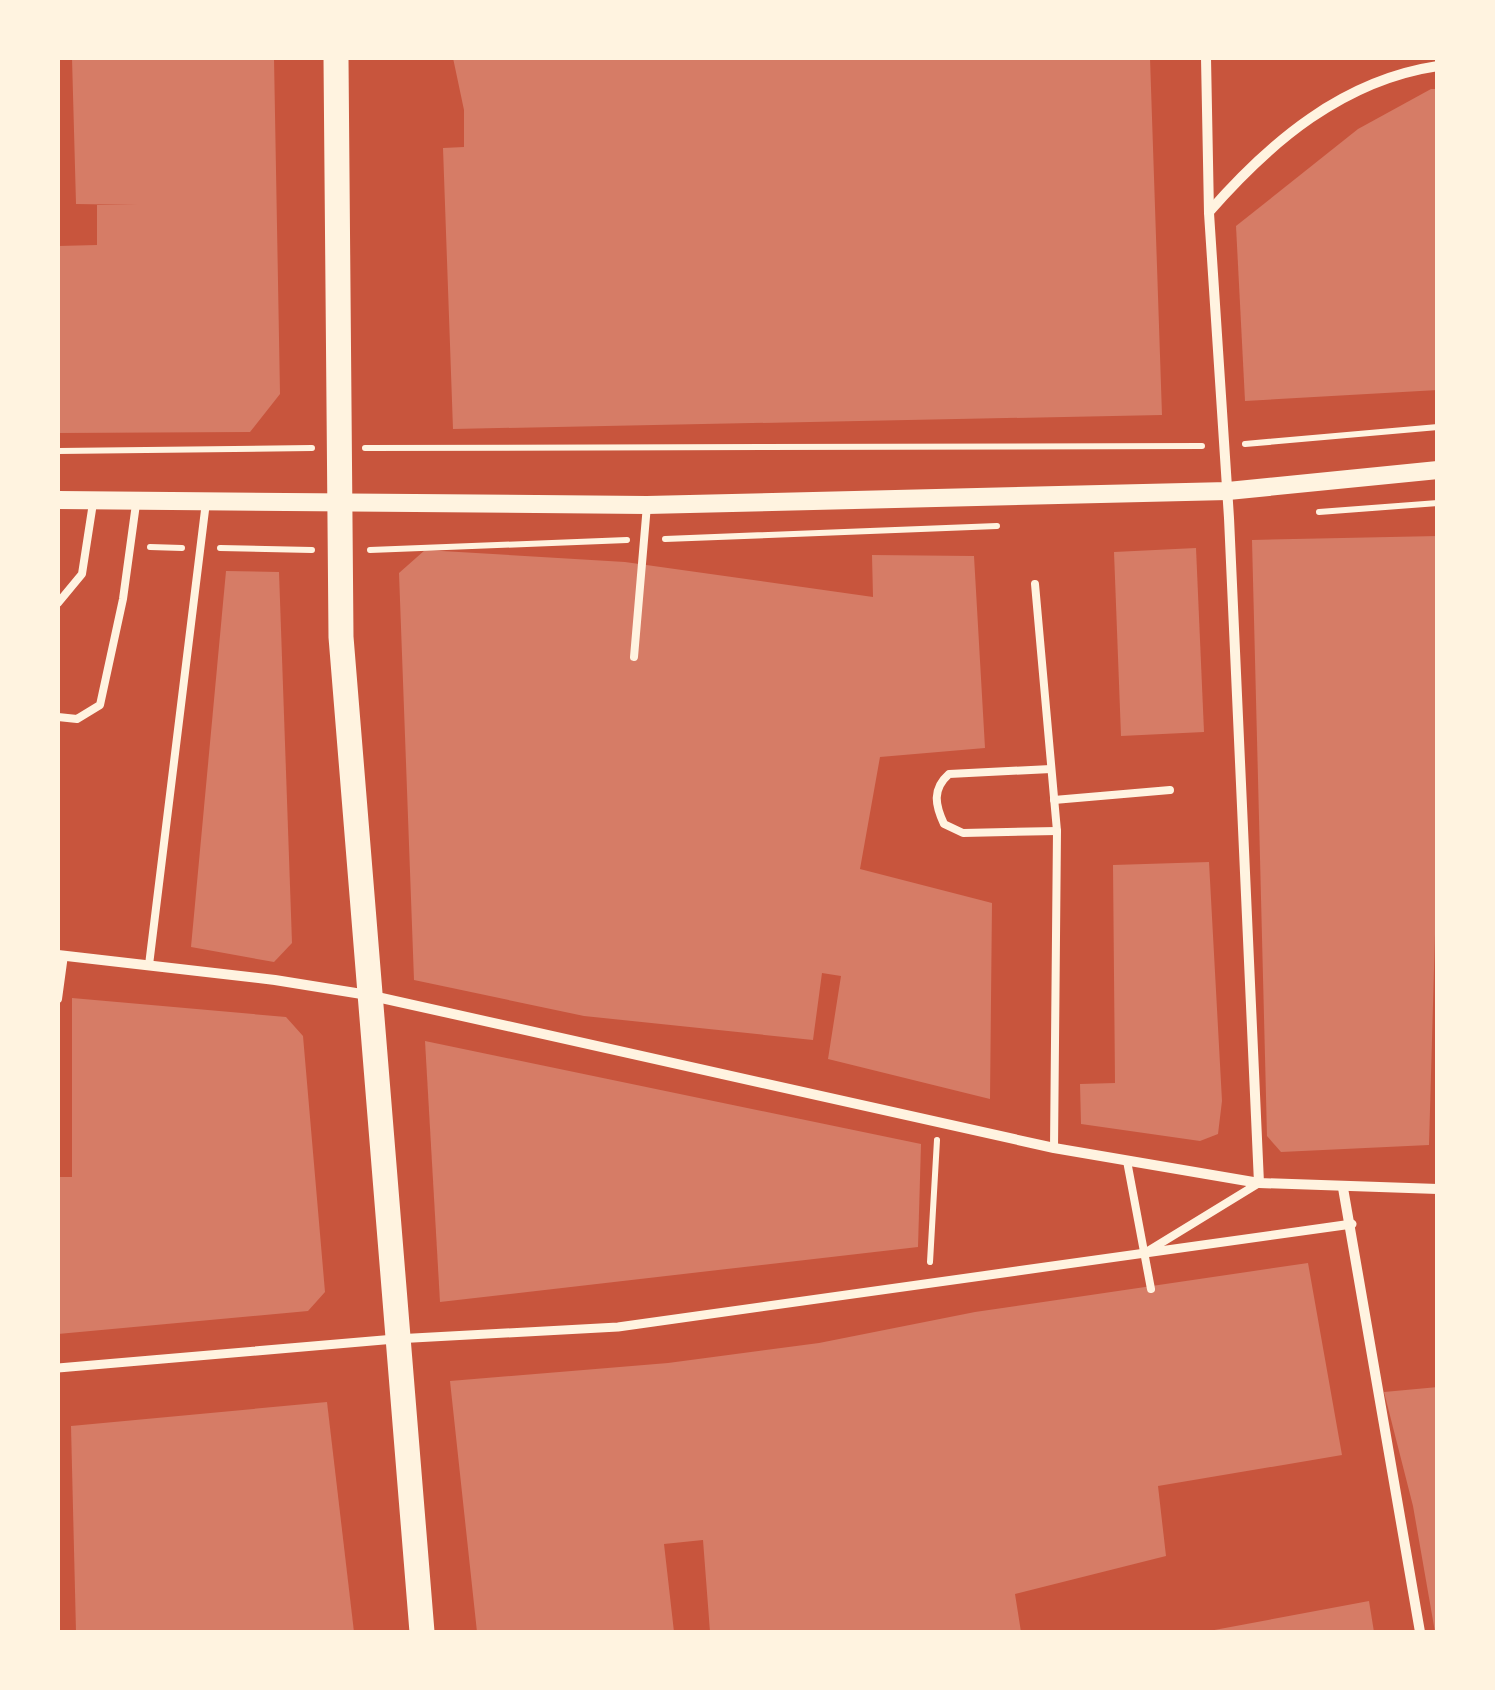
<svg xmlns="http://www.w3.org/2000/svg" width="1495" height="1690" viewBox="0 0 1495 1690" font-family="Lato,sans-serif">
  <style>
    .building { fill: #d67c66 }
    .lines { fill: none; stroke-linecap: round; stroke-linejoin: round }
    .path { stroke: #fff3e0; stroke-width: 6 }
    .service { stroke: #fff3e0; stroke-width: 8 }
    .pedestrian { stroke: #fff3e0; stroke-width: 9 }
    .minor { stroke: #fff3e0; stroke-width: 10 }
    .tertiary { stroke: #fff3e0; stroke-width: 18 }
    .primary { stroke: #fff3e0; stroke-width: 25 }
  </style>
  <rect width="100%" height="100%" fill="#c8553d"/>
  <g class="building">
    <polygon points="72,58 274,58 280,394 250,432 58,433 58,246 97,245 97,205 137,205 76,204"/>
    <polygon points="453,58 1150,58 1162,415 453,429 443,148 464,147 464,110"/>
    <polygon points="1431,89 1438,89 1438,390 1245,401 1236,226 1358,129"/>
    <polygon points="1438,536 1438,829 1429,1145 1281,1152 1267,1136 1252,540"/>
    <polygon points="1196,548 1204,732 1121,736 1114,552"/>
    <polygon points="425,550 625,562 873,597 872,555 974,556 985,748 880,757 860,869 992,903 990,1099 828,1059 841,976 822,973 813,1040 584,1016 414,980 399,573"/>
    <polygon points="226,571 279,572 292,943 274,962 191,947"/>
    <polygon points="1209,862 1222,1101 1218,1134 1200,1141 1081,1124 1080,1084 1115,1083 1113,865"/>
    <polygon points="72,998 286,1017 303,1036 325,1292 308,1311 58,1334 58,1177 72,1177"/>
    <polygon points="425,1041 921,1144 918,1247 440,1302"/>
    <polygon points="1308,1263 1342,1455 1158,1486 1166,1556 1015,1594 1021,1632 710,1632 703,1540 664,1544 674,1632 477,1632 450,1381 668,1363 819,1343 975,1312"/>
    <polygon points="1438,1387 1438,1632 1435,1632 1413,1506 1384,1392"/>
    <polygon points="327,1402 354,1632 76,1632 71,1426"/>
    <polygon points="1369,1601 1374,1632 1209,1632 1209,1631"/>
  </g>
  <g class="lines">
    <g class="path">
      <polyline points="1245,444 1438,427"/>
      <polyline points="365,448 1202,446"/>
      <polyline points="58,451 312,448"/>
      <polyline points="1319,512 1438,503"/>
      <polyline points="665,539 997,526"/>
      <polyline points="150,547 182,548"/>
      <polyline points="220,548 312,550"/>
      <polyline points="370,550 627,540"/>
      <polyline points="930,1262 937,1140"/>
    </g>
    <g class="service">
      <polyline points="1035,584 1057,831 1054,1148"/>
      <polyline points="58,603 82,574 93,503"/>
      <polyline points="634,657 647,505"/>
      <polyline points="58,717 77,719 100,705 123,599 136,504"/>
      <path d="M1051,769l-102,5c-17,15 -14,31 -5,50l19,9 94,-2"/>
      <polyline points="1054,800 1170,790"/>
      <polyline points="149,965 206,502"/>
      <polyline points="58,999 64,955"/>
      <polyline points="1127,1161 1151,1289"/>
      <polyline points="1148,1251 1259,1183"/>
    </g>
    <polyline class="pedestrian" points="58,1368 395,1339 618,1327 1352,1224"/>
    <g class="minor">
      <polyline points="1206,58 1209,213 1229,518 1259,1183"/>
      <path d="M1209,212c61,-70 134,-132 229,-146"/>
      <polyline points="58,955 275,980 368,995 1054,1148 1259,1183 1438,1189"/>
      <polyline points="1343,1188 1420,1632"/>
    </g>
    <polyline class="tertiary" points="58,500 647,505 1228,491 1438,470"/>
    <polyline class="primary" points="336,58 341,637 422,1632"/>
  </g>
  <rect width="1495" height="1690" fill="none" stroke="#fff3e0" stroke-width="120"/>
</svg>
